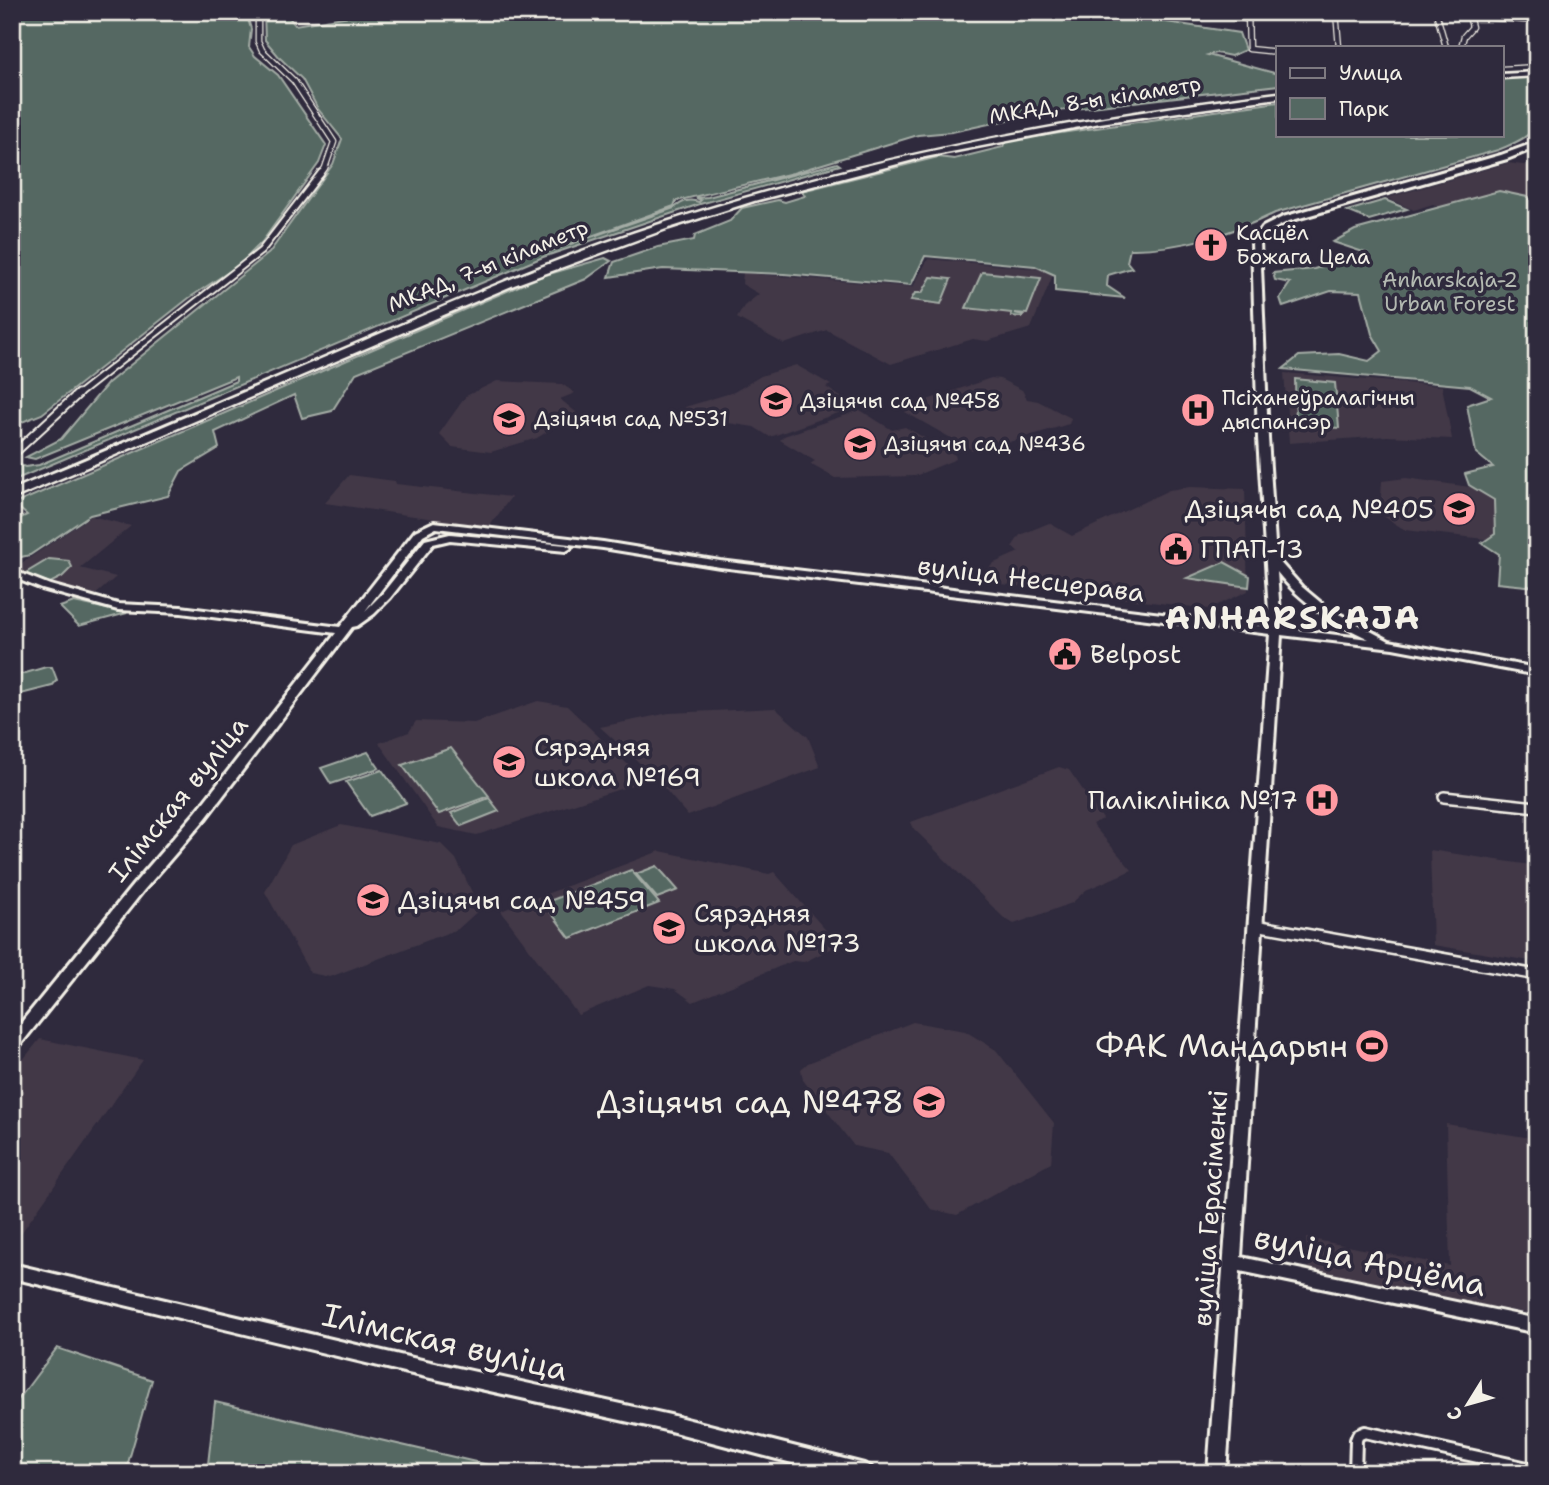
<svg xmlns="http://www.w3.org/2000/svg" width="1549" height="1485" viewBox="0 0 1549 1485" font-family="'Shantell Sans',sans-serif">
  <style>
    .built { fill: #423847 }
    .green { fill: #546862; stroke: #a4aca5; stroke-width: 2 }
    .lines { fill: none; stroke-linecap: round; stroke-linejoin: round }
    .street-far4-casing { stroke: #f4f1e8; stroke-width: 7 }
    .street-far3-casing { stroke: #f4f1e8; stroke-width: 9 }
    .street-far2-casing { stroke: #f4f1e8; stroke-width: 11 }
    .street-far1-casing { stroke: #f4f1e8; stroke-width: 14 }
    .street-casing { stroke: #f4f1e8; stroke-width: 16 }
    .secondary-casing { stroke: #f4f1e8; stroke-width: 6 }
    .highway-casing { stroke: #f4f1e8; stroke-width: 5 }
    .street-far4 { stroke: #2f2a3d; stroke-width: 4.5 }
    .street-far3 { stroke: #2f2a3d; stroke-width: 5 }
    .street-far2 { stroke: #2f2a3d; stroke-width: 7 }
    .street-far1 { stroke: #2f2a3d; stroke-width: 9 }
    .street { stroke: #2f2a3d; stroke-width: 10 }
    .secondary { fill: #2f2a3d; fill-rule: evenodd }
    .highway { fill: #2f2a3d; fill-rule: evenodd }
    .labels { text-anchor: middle; stroke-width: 7; stroke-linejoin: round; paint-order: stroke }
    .far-street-label { font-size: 21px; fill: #f4f1e8; stroke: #2f2a3d }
    .far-poi-label { font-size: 21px; fill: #f4f1e8; stroke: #2f2a3d; text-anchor: start }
    .far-park-label { font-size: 21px; fill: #b4bab2; stroke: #2f2a3d }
    .poi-label { font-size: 26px; fill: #f4f1e8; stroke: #2f2a3d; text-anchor: start }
    .street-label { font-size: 26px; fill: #f4f1e8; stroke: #2f2a3d }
    .near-poi-label { font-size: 32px; fill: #f4f1e8; stroke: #2f2a3d; text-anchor: end }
    .near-street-label { font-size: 32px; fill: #f4f1e8; stroke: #2f2a3d }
    .district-label { font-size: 33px; font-weight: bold; letter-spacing: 2px; fill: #f4f1e8; stroke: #2f2a3d }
  </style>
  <rect width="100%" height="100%" fill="#2f2a3d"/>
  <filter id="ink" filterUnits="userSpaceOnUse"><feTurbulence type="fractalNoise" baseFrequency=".0143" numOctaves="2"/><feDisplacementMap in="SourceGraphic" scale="14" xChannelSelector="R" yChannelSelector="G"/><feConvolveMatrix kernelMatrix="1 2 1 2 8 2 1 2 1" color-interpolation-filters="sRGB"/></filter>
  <g filter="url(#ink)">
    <g class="built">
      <polygon points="1508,163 1537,167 1537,199 1500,191 1439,207 1433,204 1414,210 1386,198"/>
      <polygon points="928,259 1055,270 1031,328 987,341 973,339 891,364 827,330 784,344 737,318 744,306 759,294 742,284 743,273 913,287"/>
      <polygon points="796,365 831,385 826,387 855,407 770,437 754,427 689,417 685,407 734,392 761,376"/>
      <polygon points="1284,373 1442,386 1452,439 1387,436 1289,443"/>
      <polygon points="991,378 1000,379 1022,390 1027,399 1038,401 1071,418 1069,424 989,448 972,450 905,412 907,407"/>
      <polygon points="497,381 562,384 575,393 560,399 577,413 537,438 491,452 452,447 439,434 466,396"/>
      <polygon points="860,410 892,430 905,427 955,455 956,459 915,476 835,478 810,464 815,461 780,440 784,436"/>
      <polygon points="349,475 395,481 396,484 511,497 489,527 325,503"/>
      <polygon points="1406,478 1470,487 1537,504 1511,542 1405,530 1380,514 1382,481"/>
      <polygon points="1190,487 1245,489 1248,591 1209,609 976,581 994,563 1019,552 1012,547 1020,535 1049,523 1072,536 1169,490"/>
      <polygon points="91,516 131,526 80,568 116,577 94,596 12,570"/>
      <polygon points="538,701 567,706 645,781 477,835 438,827 379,743 409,732 416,721 474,723"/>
      <polygon points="775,708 808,737 820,767 688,816 653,775 600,727 669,713"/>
      <polygon points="1059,767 1069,770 1103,819 1092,824 1132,870 1086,890 1072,903 1014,924 1004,918 914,829 911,822"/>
      <polygon points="341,825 441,844 456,859 480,909 458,929 330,977 310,973 265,892 291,845"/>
      <polygon points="1430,850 1537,866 1537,962 1433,945"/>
      <polygon points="660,851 769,874 774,872 839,945 804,962 793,961 693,1002 675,989 649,985 578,1015 501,911"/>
      <polygon points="913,1022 965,1031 996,1050 1054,1123 1051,1163 957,1215 931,1209 888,1153 854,1146 803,1080 801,1069 808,1063"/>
      <polygon points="40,1039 143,1060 12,1246 12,1073"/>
      <polygon points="1446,1124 1537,1139 1537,1315 1309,1272 1306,1238 1450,1266"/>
    </g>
    <g class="green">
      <polygon points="12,12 247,12 251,16 248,19 251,29 249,47 255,56 278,75 326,145 319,163 262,242 239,265 189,298 42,414 12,426"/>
      <path d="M264,12h21l10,13 79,-13h726l139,21 6,17 -14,6 -15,-3 -8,2 70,19v11l-238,28 -88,19 -34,3 -125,38 -117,28 -2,5 -132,48 132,-46c8,-6 14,-10 25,-6l2,-2 -5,-2 12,-1 129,-34 3,2 -140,39 -157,53 -531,224 1,-19 12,5 14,-2 197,-84v-4l-201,82 -9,-2 35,-18 47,-56 161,-130 64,-89 9,-25 -24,-30 -16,-30 -22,-21 -15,-18z"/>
      <path d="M1537,76c0,49 11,54 -39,74l-223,63c-40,20 -99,37 -145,36l-3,13 5,6 -24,7 -1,11 18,12 -70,-7v-16l-20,-9 -110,-10 -14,29 -127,-11 -121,-5 -54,8 5,-15 44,-15 36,-7 1,-5 35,-14 12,-13 36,-8 7,2 20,-6 -3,-5 136,-34 16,2 49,-12 2,-6 273,-39v33h224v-57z"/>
      <polygon points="1499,191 1537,199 1537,587 1497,583 1499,554 1482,543 1495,534 1494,500 1469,485 1465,474 1493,467 1476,453 1467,405 1491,397 1470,386 1283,369 1299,356 1339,354 1369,361 1382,351 1372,334 1361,292 1331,291 1283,307 1280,298 1290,283 1275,280 1273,273 1314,269 1366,253 1333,242 1355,230"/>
      <polygon points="1385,200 1407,209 1369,220 1347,211"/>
      <polygon points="605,258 611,261 586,279 356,373 332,411 302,418 294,395 215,432 219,448 181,471 168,496 90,515 30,555 12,559 12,522 27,515 14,504 542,276"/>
      <polygon points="982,272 1041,278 1027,314 1015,313 1023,315 1022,317 1011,316 1012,313 966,308"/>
      <polygon points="931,277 951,279 941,304 911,300 915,293 922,293"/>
      <polygon points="1295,379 1335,383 1339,428 1296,425"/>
      <polygon points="49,559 69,561 72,567 62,577 50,583 24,574"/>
      <polygon points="1224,562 1250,576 1249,587 1187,578"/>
      <polygon points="74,602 127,613 79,626 60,607"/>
      <polygon points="46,667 52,667 57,680 52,686 13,696 12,677"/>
      <polygon points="451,748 489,796 439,814 402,765"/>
      <polygon points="368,752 379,768 331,784 321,768"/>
      <polygon points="382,770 406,803 370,816 346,782"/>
      <polygon points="489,798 499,811 461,826 451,813"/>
      <polygon points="657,866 678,890 657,898 636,874"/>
      <polygon points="631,870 659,903 570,938 544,903"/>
      <polygon points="57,1348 152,1380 126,1470 142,1473 12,1473 12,1408"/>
      <polygon points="215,1402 493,1466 490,1473 207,1473"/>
    </g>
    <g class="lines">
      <g class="street-far4-casing">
        <g id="street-far4">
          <polyline points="258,12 258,41 262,50 294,81 334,142 325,168 320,175"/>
          <polyline points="1195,12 1247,19"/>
          <polyline points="1248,12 1249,49 1278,52"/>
          <polyline points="1336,12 1339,47"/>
          <polyline points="1436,12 1446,47"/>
          <polyline points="1469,16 1537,21"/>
          <polyline points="1461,47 1464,36 1472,27 1468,12"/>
          <polyline points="1502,69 1537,67"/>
        </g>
      </g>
      <g class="street-far3-casing">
        <polyline id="street-far3" points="76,396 261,251 321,173"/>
      </g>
      <g class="street-far2-casing">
        <polyline id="street-far2" points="12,455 78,394"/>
      </g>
      <g class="street-far1-casing">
        <g id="street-far1">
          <polyline points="1444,797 1537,807"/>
          <polyline points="1255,925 1537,975"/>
        </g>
      </g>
      <g class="street-casing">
        <polyline id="street" points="1355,1473 1356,1440 1358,1435 1365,1432 1537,1470"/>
      </g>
      <g class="secondary-casing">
        <g id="secondary">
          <path d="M1537,142v5l-30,12 -218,62 -20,10 -9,11 8,196 8,120 26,29 24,20 63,34 148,27v7l-144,-27 -112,-13 -40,622 296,62v14l-297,-62 -14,202h-18l62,-839 -550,-67 -117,-19 -167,-20 -13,7 -58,76 17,-17 43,-54 25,-6 116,11 5,3 -5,3 -116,-11 -17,4 -43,54 -16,16 -17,12 -5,1 -146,191 -63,73 -126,158 -5,1v-16l121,-149 63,-73 140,-179 -155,-20 -63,-3 -76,-21 -30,-12v-7l38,15 68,19 63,3 159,20 75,-96 19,-9 169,20 117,19 550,66 -12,-189 -6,-196 11,-15 20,-10 218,-62zM1277,572c25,32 56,50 92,67l-88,-11z"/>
          <polygon points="12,1264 408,1357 670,1415 864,1464 871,1467 873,1473 830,1473 670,1431 408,1373 12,1278"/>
        </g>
      </g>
      <g class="highway-casing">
        <g id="highway">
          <polygon points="1537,72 1537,76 1502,78 1502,74"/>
          <path d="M1278,93v5l-178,25 -175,34 -171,44 -85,27 -155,57 -502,214v-9c120,-50 239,-101 358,-152 97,-41 193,-83 293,-115 200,-65 406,-104 615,-130z"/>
        </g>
      </g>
      <use href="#street-far4" class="street-far4"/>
      <use href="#street-far3" class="street-far3"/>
      <use href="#street-far2" class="street-far2"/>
      <use href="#street-far1" class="street-far1"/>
      <use href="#street" class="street"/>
      <use href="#secondary" class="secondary"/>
      <use href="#highway" class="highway"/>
    </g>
  </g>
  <defs>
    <g id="church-disc" transform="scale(1.75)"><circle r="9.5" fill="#ff9aa2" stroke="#2f2a3d"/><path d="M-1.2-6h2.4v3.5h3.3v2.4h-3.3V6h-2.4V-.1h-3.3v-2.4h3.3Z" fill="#111"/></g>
    <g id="school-disc" transform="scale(1.75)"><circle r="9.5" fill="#ff9aa2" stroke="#2f2a3d"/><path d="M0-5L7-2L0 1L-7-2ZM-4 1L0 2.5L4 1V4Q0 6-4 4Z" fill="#111"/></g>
    <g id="hospital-disc" transform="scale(1.75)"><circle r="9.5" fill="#ff9aa2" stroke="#2f2a3d"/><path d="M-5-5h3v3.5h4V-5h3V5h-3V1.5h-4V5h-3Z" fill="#111"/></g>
    <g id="civic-disc" transform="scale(1.75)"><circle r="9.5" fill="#ff9aa2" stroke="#2f2a3d"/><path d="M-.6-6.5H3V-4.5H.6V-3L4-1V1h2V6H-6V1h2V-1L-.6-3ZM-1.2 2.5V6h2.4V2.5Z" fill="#111"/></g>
    <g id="stadium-disc" transform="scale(1.75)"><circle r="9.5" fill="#ff9aa2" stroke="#2f2a3d"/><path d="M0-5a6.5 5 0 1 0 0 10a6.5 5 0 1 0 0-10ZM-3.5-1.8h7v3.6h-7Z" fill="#111"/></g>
  </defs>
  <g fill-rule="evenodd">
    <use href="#church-disc" x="1211" y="245"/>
    <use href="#school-disc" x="776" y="401"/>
    <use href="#hospital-disc" x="1198" y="410"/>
    <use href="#school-disc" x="509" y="419"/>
    <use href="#school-disc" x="860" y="444"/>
    <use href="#school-disc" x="1459" y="509"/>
    <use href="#civic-disc" x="1176" y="549"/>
    <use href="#civic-disc" x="1065" y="654"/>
    <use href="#school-disc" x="509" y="762"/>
    <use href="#hospital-disc" x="1322" y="800"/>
    <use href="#school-disc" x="373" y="900"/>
    <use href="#school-disc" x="669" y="928"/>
    <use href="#stadium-disc" x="1372" y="1046"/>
    <use href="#school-disc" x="929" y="1102"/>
  </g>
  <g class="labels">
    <g class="far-street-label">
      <text transform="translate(1095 100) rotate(-9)" y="7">МКАД, 8-ы кіламетр</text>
      <text transform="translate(488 266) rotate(-22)" y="7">МКАД, 7-ы кіламетр</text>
    </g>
    <g class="far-poi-label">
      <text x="1236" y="240">Касцёл<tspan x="1236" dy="24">Божага Цела</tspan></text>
      <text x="1222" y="405">Псіханеўралагічны<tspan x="1222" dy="24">дыспансэр</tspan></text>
      <text x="800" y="408">Дзіцячы сад №458</text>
      <text x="534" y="426">Дзіцячы сад №531</text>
      <text x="884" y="451">Дзіцячы сад №436</text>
    </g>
    <g class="far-park-label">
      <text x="1450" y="287">Anharskaja-2<tspan x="1450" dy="24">Urban Forest</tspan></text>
    </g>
    <g class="poi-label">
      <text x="1434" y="518" text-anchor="end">Дзіцячы сад №405</text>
      <text x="1200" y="558">ГПАП-13</text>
      <text x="1090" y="663">Belpost</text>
      <text x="534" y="756">Сярэдняя<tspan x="534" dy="30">школа №169</tspan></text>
      <text x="1298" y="809" text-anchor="end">Паліклініка №17</text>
      <text x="398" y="909">Дзіцячы сад №459</text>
      <text x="694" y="922">Сярэдняя<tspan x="694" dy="30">школа №173</tspan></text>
    </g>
    <g class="street-label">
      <text transform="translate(1031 579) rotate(7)" y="9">вуліца Несцерава</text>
      <text transform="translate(178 799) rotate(-51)" y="9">Ілімская вуліца</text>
      <text transform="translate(1210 1208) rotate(-86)" y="9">вуліца Герасіменкі</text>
    </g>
    <g class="near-poi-label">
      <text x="1348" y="1057">ФАК Мандарын</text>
      <text x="904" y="1113">Дзіцячы сад №478</text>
    </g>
    <g class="near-street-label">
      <text transform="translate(1370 1261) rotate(12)" y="11">вуліца Арцёма</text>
      <text transform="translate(445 1342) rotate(13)" y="11">Ілімская вуліца</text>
    </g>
    <g class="district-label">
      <text x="1293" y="629">ANHARSKAJA</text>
    </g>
  </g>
  <rect width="1549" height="1485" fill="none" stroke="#2f2a3d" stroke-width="42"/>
  <rect x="21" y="21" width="1507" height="1443" fill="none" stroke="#f4f1e8" stroke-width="2.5" filter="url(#ink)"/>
  <rect x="1276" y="46" width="228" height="91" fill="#2f2a3d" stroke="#7e7a81" stroke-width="2"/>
  <rect x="1290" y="68" width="35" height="10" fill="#2f2a3d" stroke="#7e7a81" stroke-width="2"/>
  <text x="1339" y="80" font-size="21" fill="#f4f1e8">Улица</text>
  <rect x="1290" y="98" width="35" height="21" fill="#546862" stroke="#7e7a81" stroke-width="2"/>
  <text x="1339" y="116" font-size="21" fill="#f4f1e8">Парк</text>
  <g transform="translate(1468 1404) rotate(233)" stroke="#2f2a3d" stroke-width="5" paint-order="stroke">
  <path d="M0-5L12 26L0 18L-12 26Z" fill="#f4f1e8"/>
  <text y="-10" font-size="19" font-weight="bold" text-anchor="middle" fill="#f4f1e8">С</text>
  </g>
</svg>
